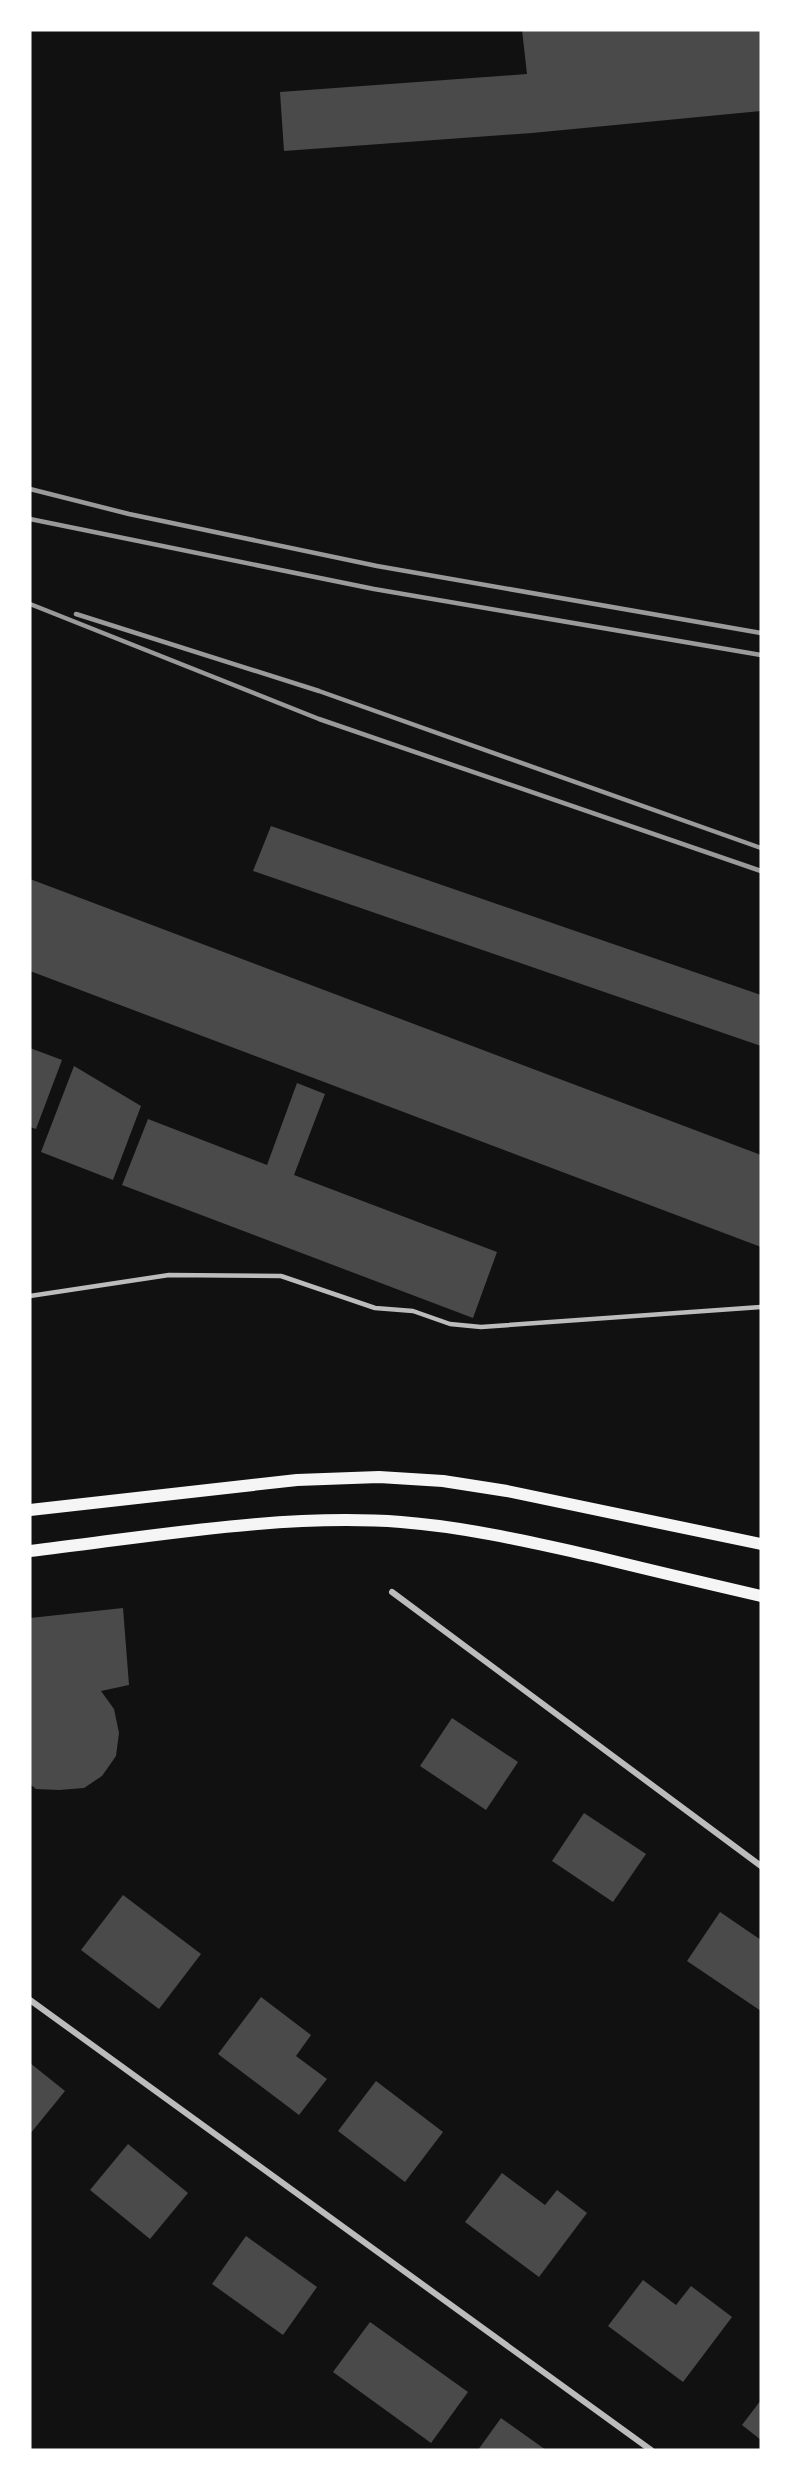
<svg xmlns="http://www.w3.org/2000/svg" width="791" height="2480" viewBox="0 0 791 2480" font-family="Commissioner,sans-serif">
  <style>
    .building { fill: #4a4a4a }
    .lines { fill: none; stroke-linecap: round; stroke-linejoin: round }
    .service { stroke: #bcbcbc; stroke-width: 4.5 }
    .minor { stroke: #bcbcbc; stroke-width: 6 }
    .secondary { stroke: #f5f5f5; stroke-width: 12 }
    .rail { stroke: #9a9a9a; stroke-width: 4.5 }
  </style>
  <rect width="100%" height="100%" fill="#111"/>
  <g class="building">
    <polygon points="522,30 761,30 761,111 532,133 284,151 280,92 527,74"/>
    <polygon points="271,826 761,995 761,1046 253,871"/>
    <polygon points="30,879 761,1155 761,1247 30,971"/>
    <polygon points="30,1048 62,1060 36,1129 30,1127"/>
    <polygon points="74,1066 141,1106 113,1180 41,1152"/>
    <polygon points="297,1083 325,1094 294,1175 497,1252 473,1318 122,1185 148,1119 267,1165"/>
    <polygon points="123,1608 129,1685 101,1691 114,1709 119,1733 116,1756 102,1776 84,1788 59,1790 36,1789 30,1784 30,1618"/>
    <polygon points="452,1718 518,1762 486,1810 420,1766"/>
    <polygon points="584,1813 646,1854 613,1902 552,1861"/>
    <polygon points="123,1895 201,1954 159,2009 81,1950"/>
    <polygon points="720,1912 761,1940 761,2011 687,1961"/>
    <polygon points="261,1997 311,2035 296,2056 327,2079 299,2115 218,2054"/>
    <polygon points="30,2063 65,2091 30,2134"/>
    <polygon points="376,2081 443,2132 405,2182 338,2131"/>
    <polygon points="128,2144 188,2193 150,2239 90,2190"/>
    <polygon points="502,2173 545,2205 557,2190 587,2213 539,2277 465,2222"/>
    <polygon points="246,2236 317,2287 283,2335 212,2284"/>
    <polygon points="643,2280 676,2305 691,2286 732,2317 683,2382 608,2326"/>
    <polygon points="370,2322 468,2392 431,2443 333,2372"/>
    <polygon points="761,2400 761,2440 742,2425"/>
    <polygon points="501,2418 546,2450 478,2450"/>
  </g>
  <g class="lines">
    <polyline class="service" points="30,1296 169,1275 281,1276 375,1308 413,1311 450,1324 481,1327 761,1307"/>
    <g class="minor">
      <polyline points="392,1592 761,1866"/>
      <polyline points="30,2000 651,2450"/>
    </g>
    <g class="secondary">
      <polyline points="30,1510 297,1480 379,1477 443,1481 507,1491 761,1544"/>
      <path d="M30,1551c119,-14 251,-38 371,-29 65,5 129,20 192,34 56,14 112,27 168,40"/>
    </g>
    <g class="rail">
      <polyline points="30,489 129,514 377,566 761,633"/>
      <polyline points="30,519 374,589 761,655"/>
      <polyline points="30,604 319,719 761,871"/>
      <polyline points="76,614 319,691 761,848"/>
    </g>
  </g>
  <rect width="791" height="2480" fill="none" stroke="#ffffff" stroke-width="63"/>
</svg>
